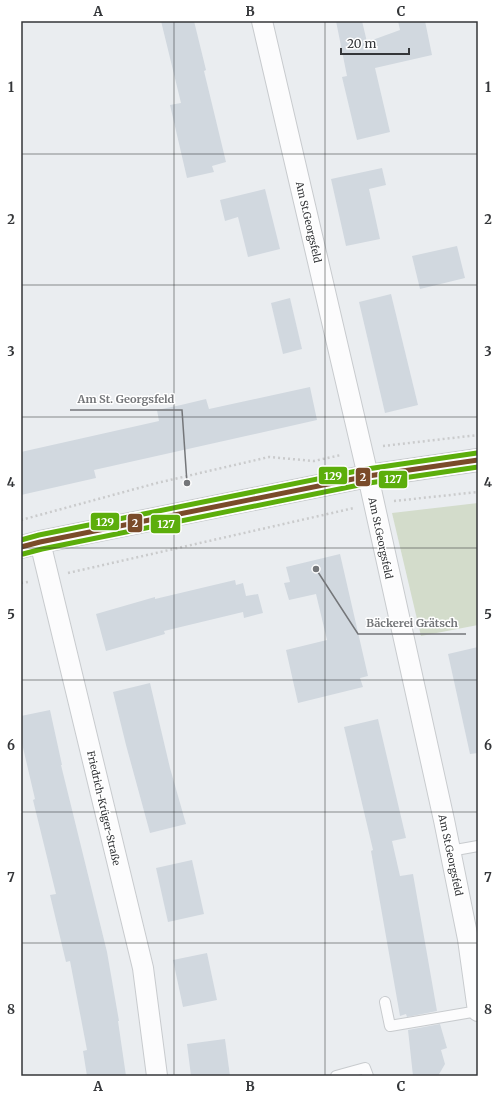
<svg xmlns="http://www.w3.org/2000/svg" width="499" height="1097" viewBox="0 0 499 1097" font-family="Merriweather,serif">
  <style>
    .green { fill: #d3dccb }
    .building { fill: #d1d8df }
    .lines { fill: none; stroke-linecap: round; stroke-linejoin: round }
    .service-casing { stroke: #c8cbce; stroke-width: 12 }
    .minor-casing { stroke: #c8cbce; stroke-width: 22 }
    .secondary-casing { stroke: #c8cbce; stroke-width: 24 }
    .path { stroke: #cacbcc; stroke-width: 2.5; stroke-dasharray: 2 3; stroke-linecap: butt }
    .service { stroke: #fcfcfd; stroke-width: 10 }
    .minor { stroke: #fcfcfd; stroke-width: 20 }
    .secondary { stroke: #fcfcfd; stroke-width: 22 }
    .bus-1-casing { stroke: #fff; stroke-width: 8 }
    .bus-2-casing { stroke: #fff; stroke-width: 8 }
    .bus-3-casing { stroke: #fff; stroke-width: 8 }
    .bus-1 { stroke: #7a4b2a; stroke-width: 5 }
    .bus-2 { stroke: #5cae0b; stroke-width: 5 }
    .bus-3 { stroke: #5cae0b; stroke-width: 5 }
    .grid { fill: none; stroke: #343639; stroke-width: 1; stroke-opacity: 0.55 }
    .labels { text-anchor: middle; stroke-width: 3; stroke-linejoin: round; paint-order: stroke }
    .street-label { font-size: 10px; fill: #343639; stroke: #fff }
    .leader { fill: none; stroke: #747679; stroke-width: 1.5 }
    .callout-dot { fill: #747679; stroke: #fff; stroke-width: 1.5 }
    .callout-label { font-size: 11px; text-anchor: middle; font-weight: bold; fill: #747679; stroke: #fff; stroke-width: 3; stroke-linejoin: round; paint-order: stroke }
    .line-badge { stroke: #fff; stroke-width: 1.5 }
    .badge-label { font-size: 11px; text-anchor: middle; font-weight: bold; fill: #fff }
    .neatline { fill: none; stroke: #343639; stroke-width: 1.5 }
    .grid-label { font-size: 13px; text-anchor: middle; font-weight: bold; fill: #343639 }
  </style>
  <rect width="100%" height="100%" fill="#eaedf0"/>
  <polygon class="green" points="478,503 478,625 421,636 392,513"/>
  <g class="building">
    <polygon points="161,21 194,21 206,70 204,71 226,162 212,166 214,172 187,178 170,105 181,103"/>
    <polygon points="336,21 362,21 367,42 400,30 398,21 425,21 432,55 375,68 390,132 357,140 342,77 347,76"/>
    <polygon points="382,168 386,185 369,189 380,239 346,246 331,179"/>
    <polygon points="265,189 280,249 248,257 238,217 225,221 220,200"/>
    <polygon points="457,246 465,278 420,289 412,256"/>
    <polygon points="391,294 418,405 385,413 359,302"/>
    <polygon points="290,298 302,349 283,354 271,303"/>
    <polygon points="310,387 317,420 94,470 96,478 21,495 21,452 159,421 157,410 181,405 206,399 209,409"/>
    <polygon points="340,554 368,676 360,678 363,687 298,703 286,650 327,640 316,594 289,600 284,583 290,582 286,567"/>
    <polygon points="235,580 236,585 243,583 246,596 258,594 263,613 244,618 243,612 164,631 165,634 106,651 96,614 155,597 155,599"/>
    <polygon points="478,647 478,753 470,754 448,654"/>
    <polygon points="150,683 170,768 186,824 150,833 126,745 113,692"/>
    <polygon points="50,710 62,765 61,765 107,952 119,1021 118,1021 126,1076 87,1076 83,1051 87,1050 70,961 66,962 50,895 56,894 33,800 35,799 21,739 21,716"/>
    <polygon points="378,719 406,838 392,841 400,876 413,874 437,1011 407,1017 406,1014 400,1016 371,851 373,850 344,727"/>
    <polygon points="192,860 204,914 168,922 156,868"/>
    <polygon points="207,953 217,1000 183,1007 173,960"/>
    <polygon points="440,1024 447,1048 441,1050 445,1064 438,1076 413,1076 408,1030"/>
    <polygon points="225,1039 230,1076 191,1076 187,1044"/>
  </g>
  <g class="lines">
    <g class="service-casing">
      <g id="service">
        <polyline points="450,851 478,846"/>
        <polyline points="385,1002 390,1026 478,1011"/>
        <polyline points="336,1076 365,1068 368,1076"/>
      </g>
    </g>
    <g class="minor-casing">
      <g id="minor">
        <polyline points="262,21 368,476 444,820 468,939 478,1011"/>
        <polyline points="40,542 143,968 157,1076"/>
      </g>
    </g>
    <g class="secondary-casing">
      <polyline id="secondary" points="21,547 40,542 368,476 478,460"/>
    </g>
    <g class="path">
      <polyline points="383,446 478,435"/>
      <polyline points="394,501 478,492"/>
      <polyline points="21,520 157,483 269,457 314,461 341,455"/>
      <polyline points="68,573 354,508"/>
      <polyline points="21,583 28,582"/>
    </g>
    <use href="#service" class="service"/>
    <use href="#minor" class="minor"/>
    <use href="#secondary" class="secondary"/>
    <g class="bus-1-casing">
      <polyline id="bus-1" points="21,547 40,542 368,476 478,460"/>
    </g>
    <g class="bus-2-casing">
      <polyline id="bus-2" points="23,554 42,549 369,483 478,467"/>
    </g>
    <g class="bus-3-casing">
      <polyline id="bus-3" points="21,540 39,535 367,469 477,453"/>
    </g>
    <use href="#bus-1" class="bus-1"/>
    <use href="#bus-2" class="bus-2"/>
    <use href="#bus-3" class="bus-3"/>
  </g>
  <path class="grid" d="M174,21v1055M325,21v1055M21,154h457M21,285h457M21,417h457M21,548h457M21,680h457M21,812h457M21,943h457"/>
  <g class="labels">
    <g class="street-label">
      <text transform="translate(309 222) rotate(77)" y="4">Am St.Georgsfeld</text>
      <text transform="translate(381 538) rotate(78)" y="4">Am St.Georgsfeld</text>
      <text transform="translate(104 808) rotate(77)" y="4">Friedrich-Krüger-Straße</text>
      <text transform="translate(451 855) rotate(78)" y="4">Am St.Georgsfeld</text>
    </g>
  </g>
  <path class="leader" d="M187 483L182 410H70M316 569L358 634H466"/>
  <g class="callout-dot">
    <circle cx="187" cy="483" r="4"/>
    <circle cx="316" cy="569" r="4"/>
  </g>
  <g class="callout-label">
    <text x="126" y="403">Am St. Georgsfeld</text>
    <text x="412" y="627">Bäckerei Grätsch</text>
  </g>
  <g class="line-badge">
    <rect x="318" y="466" width="30" height="19" rx="4" fill="#5cae0b"/>
    <rect x="355" y="467" width="16" height="20" rx="4" fill="#7a4b2a"/>
    <rect x="378" y="470" width="30" height="19" rx="4" fill="#5cae0b"/>
    <rect x="90" y="512" width="30" height="19" rx="4" fill="#5cae0b"/>
    <rect x="127" y="513" width="16" height="20" rx="4" fill="#7a4b2a"/>
    <rect x="150" y="514" width="31" height="20" rx="4" fill="#5cae0b"/>
  </g>
  <g class="badge-label">
    <text x="333" y="480">129</text>
    <text x="363" y="481">2</text>
    <text x="393" y="483">127</text>
    <text x="105" y="526">129</text>
    <text x="135" y="527">2</text>
    <text x="166" y="528">127</text>
  </g>
  <rect width="499" height="1097" fill="none" stroke="#ffffff" stroke-width="44"/>
  <path d="M341 48v6h68v-6" fill="none" stroke="#343639" stroke-width="2"/>
  <text x="347" y="48" font-size="12" fill="#343639" stroke="#ffffff" stroke-width="3" paint-order="stroke">20 m</text>
  <rect x="22" y="22" width="455" height="1053" class="neatline"/>
  <g class="grid-label">
    <text x="98" y="16">A</text>
    <text x="250" y="16">B</text>
    <text x="401" y="16">C</text>
    <text x="11" y="92">1</text>
    <text x="488" y="92">1</text>
    <text x="11" y="224">2</text>
    <text x="488" y="224">2</text>
    <text x="11" y="356">3</text>
    <text x="488" y="356">3</text>
    <text x="11" y="487">4</text>
    <text x="488" y="487">4</text>
    <text x="11" y="619">5</text>
    <text x="488" y="619">5</text>
    <text x="11" y="750">6</text>
    <text x="488" y="750">6</text>
    <text x="11" y="882">7</text>
    <text x="488" y="882">7</text>
    <text x="11" y="1014">8</text>
    <text x="488" y="1014">8</text>
    <text x="98" y="1091">A</text>
    <text x="250" y="1091">B</text>
    <text x="401" y="1091">C</text>
  </g>
</svg>
